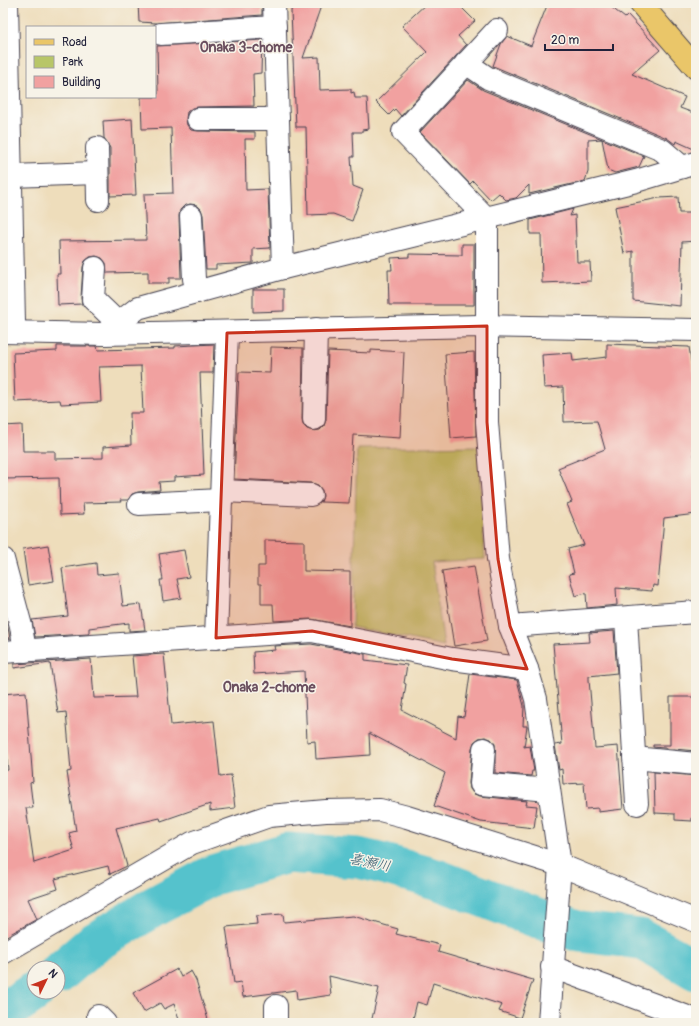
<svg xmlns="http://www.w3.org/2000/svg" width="699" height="1026" viewBox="0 0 699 1026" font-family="Pangolin,'Klee One',sans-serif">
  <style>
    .green { fill: #b8c668; stroke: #6d7452 }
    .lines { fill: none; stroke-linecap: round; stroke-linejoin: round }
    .river { stroke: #55c2cc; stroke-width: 41 }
    .building { fill: #f1a1a0 }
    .minor-casing { stroke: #413e4e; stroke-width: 24 }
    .major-casing { stroke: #413e4e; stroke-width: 24 }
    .minor { stroke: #fff; stroke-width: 22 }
    .major { stroke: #eac669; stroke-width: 22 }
    .marked { fill: #c8321e; fill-opacity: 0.2; stroke: #c8321e; stroke-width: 3; stroke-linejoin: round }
    .labels { text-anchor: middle; stroke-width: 3; stroke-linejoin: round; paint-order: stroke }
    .neighbourhood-label { font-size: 14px; font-weight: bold; fill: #6a4e5e; stroke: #f7f3e8 }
    .water-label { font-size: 14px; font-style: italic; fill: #345a6e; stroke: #f7f3e8 }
  </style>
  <rect width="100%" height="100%" fill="#f7f3e8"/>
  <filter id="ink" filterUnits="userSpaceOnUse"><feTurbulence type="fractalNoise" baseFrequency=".025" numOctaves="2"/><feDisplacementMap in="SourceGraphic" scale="8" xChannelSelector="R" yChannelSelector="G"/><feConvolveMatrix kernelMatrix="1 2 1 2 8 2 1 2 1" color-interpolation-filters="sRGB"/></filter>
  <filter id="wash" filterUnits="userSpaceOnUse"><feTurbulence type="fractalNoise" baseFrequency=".012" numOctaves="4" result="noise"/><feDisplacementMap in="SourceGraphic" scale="16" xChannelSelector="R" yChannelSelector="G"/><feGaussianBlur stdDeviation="0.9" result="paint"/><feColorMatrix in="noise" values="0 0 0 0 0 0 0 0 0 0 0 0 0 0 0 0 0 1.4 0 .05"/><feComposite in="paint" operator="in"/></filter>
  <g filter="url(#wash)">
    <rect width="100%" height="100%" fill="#edb"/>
    <polygon class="green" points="478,446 485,559 432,562 444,646 352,627 357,448"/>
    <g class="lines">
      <g class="river">
        <polyline points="58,974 94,943 155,906 213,875 287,853 358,858 384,864 439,880 532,916 580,932 641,939 696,970"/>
        <polyline points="3,1013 34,992"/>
      </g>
    </g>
    <g id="blocks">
      <g class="building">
        <polygon points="138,3 256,3 262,4 262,15 156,23 139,22"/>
        <polygon points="293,3 322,3 303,58 319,57 320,90 351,89 351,93 354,92 355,98 367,98 369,129 362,130 362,132 353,132 354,157 351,157 353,186 363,190 352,221 333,214 308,215 306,127 296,127 291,11"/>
        <polygon points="427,3 457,3 475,21 458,36 466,45 401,116 395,109 389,115 376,102 427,52 402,26"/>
        <polygon points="548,3 606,3 625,18 628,15 660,50 632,74 685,97 680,108 696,114 696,150 676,141 675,144 667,138 493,66 501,44 507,36 531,46"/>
        <polygon points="262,40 261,73 253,74 254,106 198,107 192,108 187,112 186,119 187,125 191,130 198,131 255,132 255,139 245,139 246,190 268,189 270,248 253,249 253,263 216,265 216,269 206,269 203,215 201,209 197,205 190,204 184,206 180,210 179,216 181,278 169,278 169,283 148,283 148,272 107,273 106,263 102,258 96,256 90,257 85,261 83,267 81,298 82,304 58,305 57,274 60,274 59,241 146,240 144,194 173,193 171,128 142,129 141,97 155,97 155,94 158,94 157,46"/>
        <polygon points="468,80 483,90 602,139 588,140 588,172 585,181 529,194 529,185 516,198 506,200 499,193 491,200 473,181 470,184 420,132"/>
        <polygon points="132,119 136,195 110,196 110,148 104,138 103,121"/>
        <polygon points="602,139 644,156 639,167 615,173 608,170"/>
        <polygon points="678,197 679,213 696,213 696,241 682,242 680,306 633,301 633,251 624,253 615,207 659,198"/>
        <polygon points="573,209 570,216 575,215 577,262 590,262 591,281 542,283 541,234 530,234 530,220"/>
        <polygon points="462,244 474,244 474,305 389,305 388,270 392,270 391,258 409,257 409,254 462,255"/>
        <polygon points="253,289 284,289 284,311 253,312"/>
        <polygon points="214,344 213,373 200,373 204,475 174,477 174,481 159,482 160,490 138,492 132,494 128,500 120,500 121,502 83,503 84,514 60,515 59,478 3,479 3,426 22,425 23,451 55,451 55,459 103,458 103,447 131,445 130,413 143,413 141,366 99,367 101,402 61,404 60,400 15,402 13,353 57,351 57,346 97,346 98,350 175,348 175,346"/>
        <polygon points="607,344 689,347 696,391 696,439 692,439 696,468 696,514 664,518 658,586 653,585 652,591 616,588 617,605 587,608 586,593 575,596 569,574 574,573 568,549 584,545 567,504 572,502 558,468 605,449 597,421 564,422 563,387 544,388 542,355 572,353 573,361 607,357"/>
        <polygon points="271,347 303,348 302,419 303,425 307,429 313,431 320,430 324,426 326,420 328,351 371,353 371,350 404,352 400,438 353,435 349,503 321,502 323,496 322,490 318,485 312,483 234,479 239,372 270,373"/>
        <polygon points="474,352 476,436 451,438 445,354"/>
        <polygon points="265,540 304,541 304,571 350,572 350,626 311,619 274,621 273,604 261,604 261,584 258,584 258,566 265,566"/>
        <polygon points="48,545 54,581 28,585 23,549"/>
        <polygon points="184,550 189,577 177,579 181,598 163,601 160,580 163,580 159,554"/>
        <polygon points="96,563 97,575 119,573 123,606 141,604 145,630 129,631 129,623 89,628 89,634 35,637 32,620 68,616 62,568"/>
        <polygon points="474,566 487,641 454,646 442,571"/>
        <polygon points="7,622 10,639 3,639 3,623"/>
        <polygon points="614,631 617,673 589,676 589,680 595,748 618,746 623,809 598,812 598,808 586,809 584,783 563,784 562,769 559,770 555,745 562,744 553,644 590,642 589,633"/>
        <polygon points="311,644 365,654 365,660 407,665 404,683 406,684 402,710 456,738 458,716 464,717 470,674 517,680 524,706 523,726 527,726 524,747 530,746 534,771 532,771 531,776 495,773 495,744 491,739 485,737 479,738 474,742 472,748 469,783 470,789 474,794 480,796 527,801 526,805 537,806 534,828 481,822 434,806 445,773 369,733 370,755 316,759 315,741 307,742 304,671 254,674 253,652 275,650 274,646"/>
        <polygon points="164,654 171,725 214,721 220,776 231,775 235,808 210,811 210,804 161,821 160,818 116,828 127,866 110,874 108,866 55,879 58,889 28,899 37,919 3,938 3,771 8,770 3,718 3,694 26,692 33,782 30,783 33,808 26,808 34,863 74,850 69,833 76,831 67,772 71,771 66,712 58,713 50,663 14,668 14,664 91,659 94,698 136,697 132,656"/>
        <polygon points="670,697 696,697 696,751 653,747 653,745 670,745"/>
        <polygon points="654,772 696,776 696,818 692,817 692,821 675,820 675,814 655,813"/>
        <polygon points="283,914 284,922 353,916 398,929 396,934 440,945 438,952 533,980 520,1018 499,1011 502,1005 433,983 427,1005 417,1002 412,1023 371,1023 379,988 329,976 331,995 297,1000 296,990 243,997 241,982 234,983 226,927 257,924 256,916"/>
        <polygon points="177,969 181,977 191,971 196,980 209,1023 180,1023 174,1004 164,1009 160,1003 144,1012 133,993"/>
      </g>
    </g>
  </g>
  <g filter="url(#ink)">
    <use href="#blocks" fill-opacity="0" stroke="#413e4e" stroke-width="1"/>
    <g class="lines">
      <g class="minor-casing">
        <g id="minor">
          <polyline points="7,3 14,322 13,331"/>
          <polyline points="274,3 283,268"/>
          <polyline points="497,30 403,132 487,219 487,422 498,559 510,626 527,669 536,699 560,865 549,1023"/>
          <polyline points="161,34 275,27"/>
          <polyline points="466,63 488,78 662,150 682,167"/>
          <polyline points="198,119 278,119"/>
          <polyline points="97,148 98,200"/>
          <polyline points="11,176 97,173"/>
          <polyline points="191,216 194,279 197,292"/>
          <polyline points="95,268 93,299 118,323"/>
          <polyline points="3,332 104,334 480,326 696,330"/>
          <polyline points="104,334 138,308 283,268 636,181 696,163"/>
          <polyline points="314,419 316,329"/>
          <polyline points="222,491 311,495"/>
          <polyline points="139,504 221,500"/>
          <polyline points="3,559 21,626 25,651"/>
          <polyline points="626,618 637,804"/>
          <polyline points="510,626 696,612"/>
          <polyline points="216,638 227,333"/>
          <polyline points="3,652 312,631 452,659 527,669"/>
          <polyline points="484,749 481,784 549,790"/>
          <polyline points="634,758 696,764"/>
          <polyline points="3,953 192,843 269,816 326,811 380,810 407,817 560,865 696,921"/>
          <polyline points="552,967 696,1020"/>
          <polyline points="98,1016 105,1023"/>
          <polyline points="276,1023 276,1006"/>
        </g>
      </g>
      <g class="major-casing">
        <polyline id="major" points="640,3 696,68"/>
      </g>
      <use href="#minor" class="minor"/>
      <use href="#major" class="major"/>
    </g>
  </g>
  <path class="marked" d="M487,326v96l11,137 12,67 17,43 -75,-10 -140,-28 -96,7 11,-305z"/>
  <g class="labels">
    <g class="neighbourhood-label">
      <text x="246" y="52">Onaka 3-chome</text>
      <text x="269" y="692">Onaka 2-chome</text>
    </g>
    <g class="water-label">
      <text transform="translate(370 862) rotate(12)" y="5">喜瀬川</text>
    </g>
  </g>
  <rect width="699" height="1026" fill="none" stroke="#f7f3e8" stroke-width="16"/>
  <rect x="26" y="26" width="130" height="72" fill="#f7f3e8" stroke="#a29fa3"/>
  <rect x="34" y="39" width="20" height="6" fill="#eac669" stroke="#a29fa3"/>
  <text x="62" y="46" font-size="12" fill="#22223b">Road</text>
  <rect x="34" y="56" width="20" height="12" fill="#b8c668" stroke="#a29fa3"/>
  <text x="62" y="66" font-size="12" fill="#22223b">Park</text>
  <rect x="34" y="76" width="20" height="12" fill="#f1a1a0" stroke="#a29fa3"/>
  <text x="62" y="86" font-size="12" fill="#22223b">Building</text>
  <g transform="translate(46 980) rotate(47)"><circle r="19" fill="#f7f3e8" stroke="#a29fa3"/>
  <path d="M0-3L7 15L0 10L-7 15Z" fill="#c8321e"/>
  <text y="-6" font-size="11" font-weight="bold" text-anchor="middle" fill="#22223b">N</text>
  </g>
  <path d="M545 44v6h68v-6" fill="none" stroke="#22223b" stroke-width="2"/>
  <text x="551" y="44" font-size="12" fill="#22223b" stroke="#f7f3e8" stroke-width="3" paint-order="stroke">20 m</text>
</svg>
